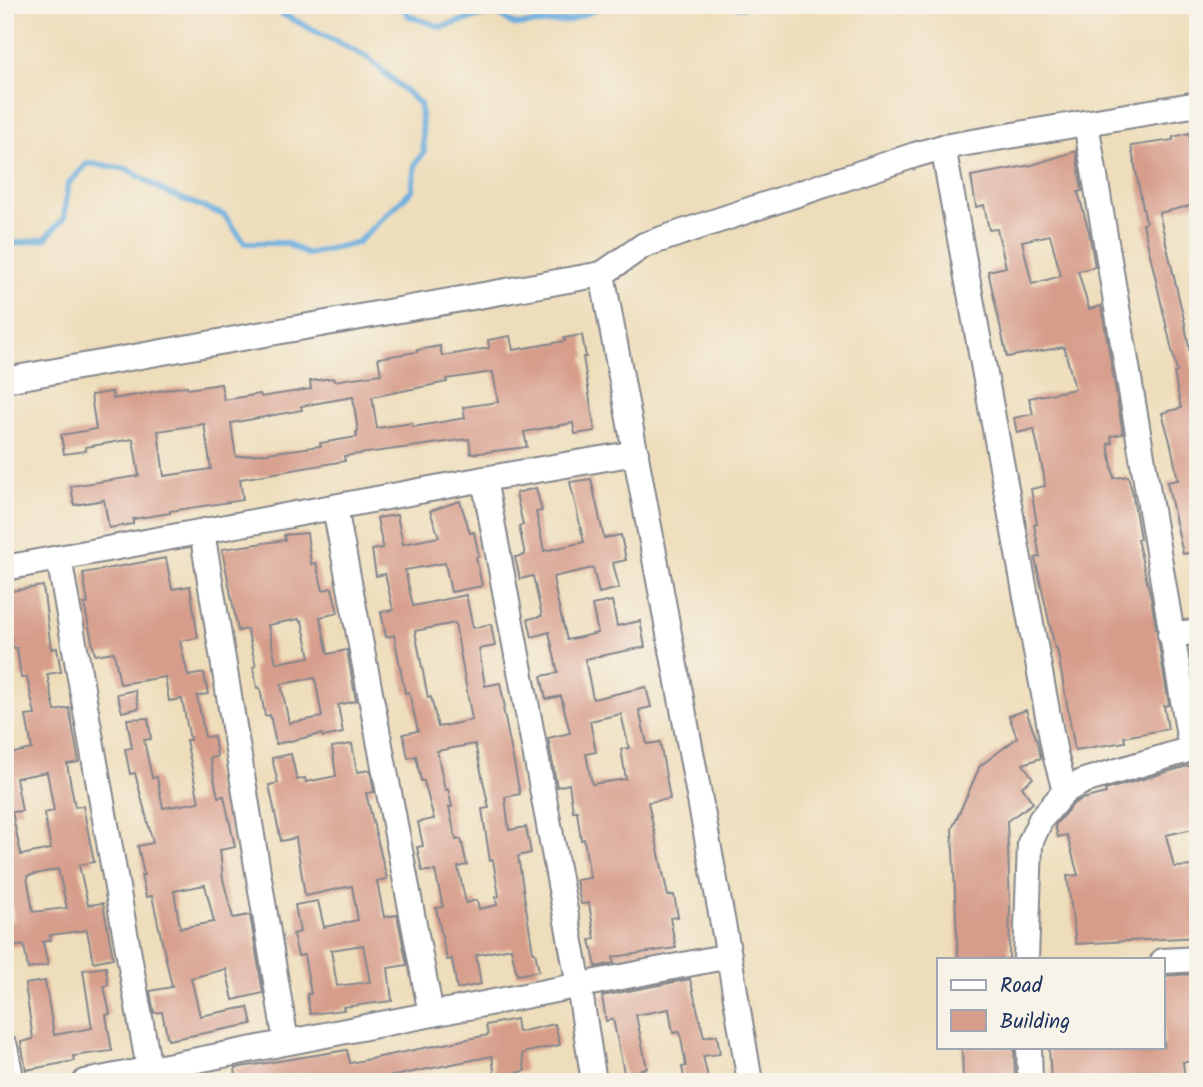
<svg xmlns="http://www.w3.org/2000/svg" width="1203" height="1087" viewBox="0 0 1203 1087" font-family="Kalam,sans-serif">
  <style>
    .lines { fill: none; stroke-linecap: round; stroke-linejoin: round }
    .stream { stroke: #69adde; stroke-width: 6 }
    .building { fill: #d79d8b; fill-rule: evenodd }
    .minor-casing { stroke: #84868c; stroke-width: 28 }
    .minor { stroke: #fff; stroke-width: 24 }
  </style>
  <rect width="100%" height="100%" fill="#f7f3e8"/>
  <filter id="ink" filterUnits="userSpaceOnUse"><feTurbulence type="fractalNoise" baseFrequency=".0143" numOctaves="2"/><feDisplacementMap in="SourceGraphic" scale="14" xChannelSelector="R" yChannelSelector="G"/><feConvolveMatrix kernelMatrix="1 2 1 2 8 2 1 2 1" color-interpolation-filters="sRGB"/></filter>
  <filter id="wash" filterUnits="userSpaceOnUse"><feTurbulence type="fractalNoise" baseFrequency=".00686" numOctaves="4" result="noise"/><feDisplacementMap in="SourceGraphic" scale="28" xChannelSelector="R" yChannelSelector="G"/><feGaussianBlur stdDeviation="1.57" result="paint"/><feColorMatrix in="noise" values="0 0 0 0 0 0 0 0 0 0 0 0 0 0 0 0 0 1.4 0 .05"/><feComposite in="paint" operator="in"/></filter>
  <g filter="url(#wash)">
    <rect width="100%" height="100%" fill="#eeddba"/>
    <g class="lines">
      <g class="stream">
        <polyline points="401,5 409,16 441,27 494,12 515,25 568,21 599,8 632,5"/>
        <polyline points="729,5 742,7 744,5"/>
        <polyline points="5,245 45,239 64,218 68,184 88,163 127,169 167,193 224,215 245,243 286,243 307,254 357,243 412,190 415,164 424,152 420,104 367,57 282,14 284,5"/>
      </g>
    </g>
    <g id="blocks">
      <g class="building">
        <polygon points="1189,133 1191,144 1198,142 1198,204 1159,213 1185,324 1198,401 1198,551 1183,554 1167,482 1178,480 1171,445 1162,413 1181,408 1174,373 1177,372 1143,224 1146,223 1131,146 1173,140 1173,137"/>
        <path d="M1076,151l6,40 -4,1 11,40 6,35 -17,4 11,38 12,-3 2,9 20,119 -12,2 1,7 -4,1 6,34 14,-2 4,15 8,48h-3l14,59 18,107 -5,1 4,23 -44,8 1,5 -50,8 -18,-102h-2l-20,-90 5,-1 -6,-32 3,-1 -6,-35 14,-3 -1,-10 -10,-47 -17,4 -3,-15 19,-4 -4,-16 46,-9 -11,-42 -57,10 -19,-86 18,-4 -9,-38 -8,1 -5,-25 -8,2 -5,-31 61,-11zM1050,235l11,41 -29,8 -10,-43z"/>
        <path d="M582,335l4,22h-3l12,74 -20,3 -2,-11 -49,9 3,15 -56,7 -2,-15 -125,17 1,5 -105,18 3,21 -73,11v2l-37,6v5l-24,4 -5,-28 -30,5 -3,-19 68,-10 -6,-37 -48,8 1,4 -22,3 -3,-19 35,-6 -5,-34 21,-3 1,7 74,-13 1,3 33,-5 3,16 36,-6 1,3 50,-8 -1,-8 23,-3 1,3 47,-7 -3,-16 39,-6v-2l23,-4 2,10 47,-8 -1,-8 22,-4 3,14 52,-9 -1,-3zM493,372l5,30 -35,5 2,11 -52,9 -1,-4 -35,5 -5,-31 75,-15 -1,-3zM353,397l5,35h-2l1,5 -37,6 1,3 -85,11 -5,-34 71,-13 -1,-4zM204,424l7,45 -47,7 -6,-45z"/>
        <path d="M591,479l13,59 17,-3 5,25 -13,3 6,25 -20,5 -6,-25 -40,9 4,22 10,41 31,-7 -6,-28 20,-4 5,25 23,-5 5,26 -60,12 8,40 53,-12 5,20 -12,3 8,34 13,-2 10,57 -22,3 20,94 6,-1 4,22 -8,1 6,30 -63,9 1,6 -18,4 -6,-27 5,-1 -6,-36 -8,1 -5,-24 14,-2 -6,-39 -3,1 -4,-29h-4l-4,-27 -12,3 -9,-49 22,-5 -9,-37 -15,3 -5,-23 17,-3 -9,-41 -17,5 -4,-18 14,-3 -9,-40 -13,3 -5,-22 10,-2 -6,-29 4,-1 -7,-32 20,-5 6,23 -6,1 8,39 40,-9 -14,-60zM621,714l8,34 -8,1 5,30 -34,5 -6,-30 10,-2 -6,-31z"/>
        <path d="M460,501l10,32 4,-1 5,24 -3,1 6,29 -31,6 -6,-29 -40,7 8,36 53,-11 7,33 18,-4 4,22 -16,3 6,37 15,-3 5,24 -2,1 17,86 -15,3 4,33 17,-3 5,26 -13,3 15,96h2l4,19 -22,4 -6,-27 -35,7 5,29 -24,5 -5,-30 -5,1 -11,-52 7,-1 -8,-36h-13l-5,-24 6,-1 -5,-24 16,-3 -10,-38h-3l-5,-25 -8,2 -5,-24 15,-3 -9,-39 -4,1 -11,-58 -8,2 -5,-25 12,-2 -8,-36 -9,2 -4,-26 11,-2 -6,-30 20,-3 6,29 36,-7 -9,-26zM455,623l17,97 -34,7 -7,-30 -3,1 -13,-67zM475,744l14,64 -7,1 8,52 3,-1 6,36 -3,1 1,8 -18,4 -2,-9 -11,3 -8,-36 9,-2 -6,-26 -5,1 -7,-33h3l-4,-18 -3,1 -8,-39z"/>
        <path d="M307,533l4,31 5,-1 7,27 9,-2 6,25 -18,4 8,37 19,-4 9,51 -18,4 5,28 -20,4 -1,-3 -46,10 -6,-29 -5,1 -5,-28h-3l-4,-21 3,-1 -9,-37 -9,2 -16,-82 63,-9 -1,-5zM299,619l1,3 2,-1 8,36 -34,6 -8,-38zM315,678l7,39 -33,6 -8,-39z"/>
        <path d="M166,558l6,31 18,-3 8,52 -18,3 8,35 16,-3 4,21 -11,2 8,41 9,-1 3,21 -7,1 8,39 6,-1 11,51 -15,3 3,29 10,39 17,-3 13,78 -30,7 -7,-31 -35,9 9,38 48,-9 4,17 -84,16 -6,-28 -8,1 -4,-22 22,-4 -20,-91 -6,1 -5,-22h3l-6,-29 15,-3 -18,-70 -5,1 -5,-25 7,-1 -5,-29 21,-1 3,21 -7,1 8,38 5,-1 6,31 36,-6 -13,-62h4l-8,-41 -13,2 -4,-24 -45,7 -6,-32 -19,3 -11,-51h4l-5,-31zM205,885l9,37 -34,6 -6,-37z"/>
        <path d="M43,586l8,63 6,-1 4,24 -14,2 8,37 14,-3 10,54 -12,2 8,43 8,-1 11,56 -15,3 9,40 15,-2 10,55 -20,4 -6,-32 -37,5 1,5 -8,2 5,23 -20,4 -4,-24 -13,2 -4,-25 7,-2 -6,-38 -3,1v-128l27,-6 -6,-33 9,-1 -8,-38 -6,1 -4,-30h-4l-5,-31 -3,1v-26zM47,772l7,39 -10,2 7,36 -30,6 -9,-43 10,-1 -6,-33zM58,869l9,39 -34,4 -6,-36z"/>
        <polygon points="135,690 139,708 122,712 117,694"/>
        <polygon points="1026,710 1037,741 1041,758 1023,764 1033,778 1022,787 1033,803 1007,821 1010,906 1009,959 958,959 952,829 980,766 1017,738 1009,716"/>
        <path d="M352,744l5,28 13,-2 4,22 -8,1 21,86 -10,2 7,36 13,-2 10,50 -19,3 4,33 -49,6 1,3 -34,4 -3,-20h4l-7,-39 -6,1 -5,-22 7,-2 -5,-27 23,-4 6,26 34,-7 -6,-34 -47,10 -9,-58 -15,3 -12,-56 9,-2 -6,-25 19,-4 6,26 8,-2 1,4 30,-6 -4,-29zM363,945l7,37 -33,4 -6,-36z"/>
        <polygon points="1198,763 1198,828 1166,835 1174,867 1197,866 1198,937 1076,944 1067,876 1078,875 1067,835 1058,837 1055,825 1074,803 1082,799 1106,793 1105,790"/>
        <polygon points="106,967 108,985 104,986 110,1014 106,1015 112,1051 73,1056 74,1061 26,1070 21,1042 33,1039 25,984 45,981 54,1035 92,1028 83,970"/>
        <polygon points="1194,974 1195,978 1198,978 1198,1018 1193,1018 1198,1061 1183,1062 1185,1080 1051,1082 1049,1047 1164,1047 1163,976"/>
        <polygon points="690,979 704,1037 717,1035 720,1054 703,1056 709,1082 685,1082 682,1067 686,1066 680,1032 673,1033 669,1009 636,1015 647,1068 641,1069 644,1082 626,1082 613,1019 606,1021 602,996"/>
        <polygon points="516,1019 518,1032 555,1024 560,1045 522,1053 525,1071 495,1077 492,1056 364,1082 237,1082 235,1068 347,1050 350,1063 488,1035 486,1025"/>
        <polygon points="962,1047 1014,1047 1015,1082 963,1082"/>
      </g>
    </g>
  </g>
  <g filter="url(#ink)">
    <use href="#blocks" fill-opacity="0" stroke="#84868c" stroke-width="2"/>
    <g class="lines">
      <g class="minor-casing">
        <g id="minor">
          <polyline points="1086,123 1191,748"/>
          <polyline points="943,147 1055,754 1065,791"/>
          <polyline points="602,274 644,245 915,155 943,147 1198,104"/>
          <polyline points="5,380 602,274 729,956 750,1082"/>
          <polyline points="484,479 636,453"/>
          <polyline points="335,508 431,1014"/>
          <polyline points="202,532 286,1042"/>
          <polyline points="59,558 149,1069"/>
          <polyline points="5,568 484,479 579,985 594,1082"/>
          <polyline points="1170,634 1198,632"/>
          <polyline points="1026,959 1030,843 1041,819 1065,791 1084,781 1198,747"/>
          <polyline points="1163,961 1198,959"/>
          <polyline points="5,1047 12,1082"/>
          <polyline points="1029,1047 1030,1082"/>
          <polyline points="85,1082 729,956"/>
        </g>
      </g>
      <use href="#minor" class="minor"/>
    </g>
  </g>
  <rect width="1203" height="1087" fill="none" stroke="#f7f3e8" stroke-width="28"/>
  <rect x="937" y="958" width="228" height="91" fill="#f7f3e8" stroke="#9fa5b1" stroke-width="2"/>
  <rect x="951" y="980" width="35" height="10" fill="#ffffff" stroke="#9fa5b1" stroke-width="2"/>
  <text x="1000" y="992" font-size="21" fill="#1b2f5e">Road</text>
  <rect x="951" y="1010" width="35" height="21" fill="#d79d8b" stroke="#9fa5b1" stroke-width="2"/>
  <text x="1000" y="1028" font-size="21" fill="#1b2f5e">Building</text>
</svg>
